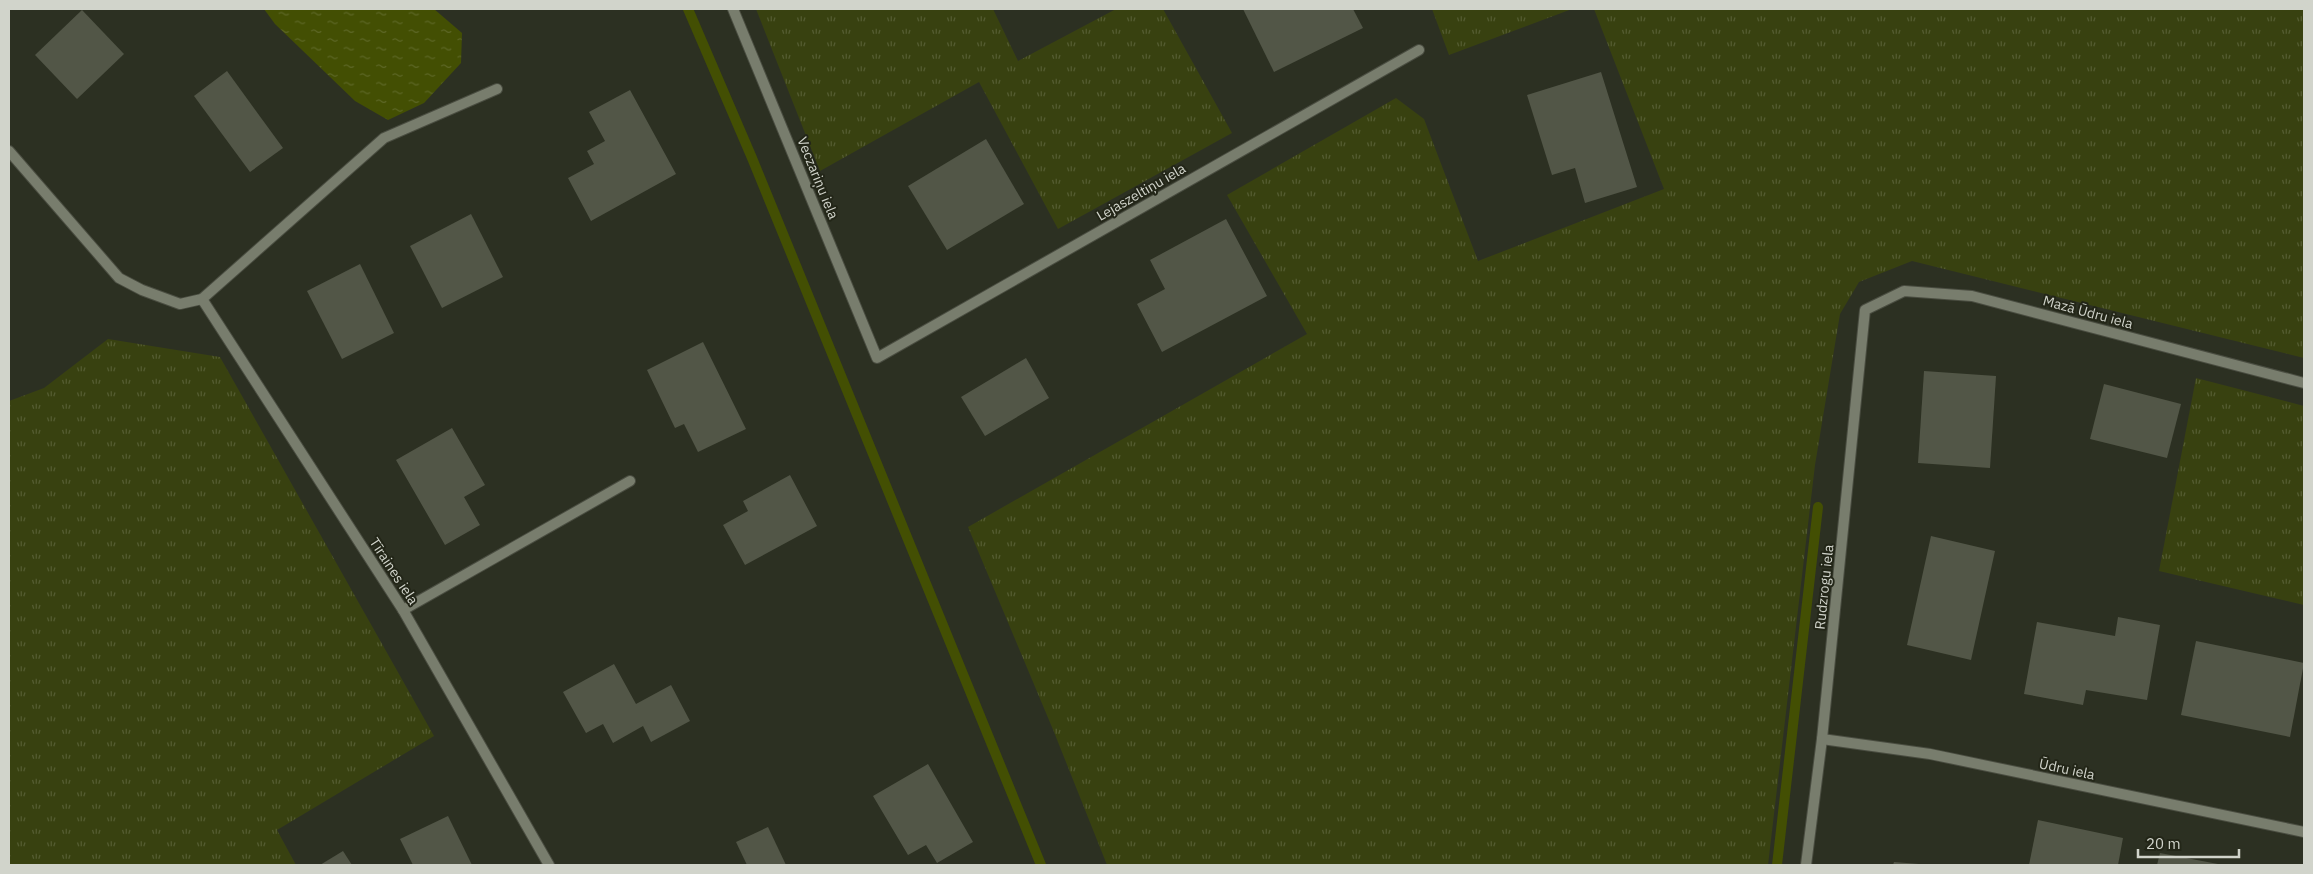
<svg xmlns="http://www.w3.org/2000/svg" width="2313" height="874" viewBox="0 0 2313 874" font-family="'IBM Plex Sans',sans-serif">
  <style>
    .grass { fill: url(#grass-tufts) }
    .water { fill: url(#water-ripples) }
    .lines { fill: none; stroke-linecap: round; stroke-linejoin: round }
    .stream { stroke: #434f03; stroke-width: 10 }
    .building { fill: #525647 }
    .street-casing { stroke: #4a4d41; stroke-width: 12 }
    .street { stroke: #787d6d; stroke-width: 10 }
    .labels { text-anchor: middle; stroke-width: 4; stroke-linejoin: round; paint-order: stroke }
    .street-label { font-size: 14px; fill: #d1d4cb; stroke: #232618 }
  </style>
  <defs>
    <pattern id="grass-tufts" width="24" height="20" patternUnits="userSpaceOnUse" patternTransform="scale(1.25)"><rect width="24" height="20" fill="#384110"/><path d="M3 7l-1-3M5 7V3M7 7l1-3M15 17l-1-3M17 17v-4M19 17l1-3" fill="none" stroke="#545c31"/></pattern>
    <pattern id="water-ripples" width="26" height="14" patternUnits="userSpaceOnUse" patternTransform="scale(1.25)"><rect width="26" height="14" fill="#434f03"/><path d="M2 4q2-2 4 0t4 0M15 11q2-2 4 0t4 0" fill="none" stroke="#5d6726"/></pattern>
  </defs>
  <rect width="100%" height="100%" fill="#2c3022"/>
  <g class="grass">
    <polygon points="756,9 993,9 1018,61 1116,9 1163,9 1232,133 1058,229 979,82 820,171"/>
    <polygon points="1432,9 1572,9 1449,55"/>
    <polygon points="1594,9 2304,9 2304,358 1912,261 1859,282 1840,314 1815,465 1768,865 1107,865 1054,732 968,527 1307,334 1227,195 1396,98 1424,119 1478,261 1664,189"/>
    <polygon points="108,339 220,357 434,736 277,830 296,865 9,865 9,401 44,388"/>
    <polygon points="2196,378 2304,406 2304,605 2159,571"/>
  </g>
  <polygon class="water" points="264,9 434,9 462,33 461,63 424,103 388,120 355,101 275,24"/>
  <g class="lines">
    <g class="stream">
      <polyline points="688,9 752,158 1041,865"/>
      <polyline points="1777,865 1818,507"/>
    </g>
  </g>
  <g class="building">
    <polygon points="1243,9 1353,9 1363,28 1274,72"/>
    <polygon points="82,10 124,54 77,99 35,55"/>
    <polygon points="227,71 283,148 250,172 194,96"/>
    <polygon points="1601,72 1637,187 1585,203 1575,168 1552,175 1527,95"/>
    <polygon points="630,90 676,174 591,221 568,178 594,164 587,151 605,141 589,112"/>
    <polygon points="986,139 1024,204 947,250 908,186"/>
    <polygon points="471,214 503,277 442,308 410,246"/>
    <polygon points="1226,219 1267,296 1162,352 1137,304 1165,289 1150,260"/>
    <polygon points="360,264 394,333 342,359 307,291"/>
    <polygon points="703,342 746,429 698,452 684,424 675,428 647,370"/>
    <polygon points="1026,358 1049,398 985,436 961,397"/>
    <polygon points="1924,371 1996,376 1990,468 1918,463"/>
    <polygon points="2104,384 2181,404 2167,458 2090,439"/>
    <polygon points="452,428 485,485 464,497 480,525 445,545 396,460"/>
    <polygon points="790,475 817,526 745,565 723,525 748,511 743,501"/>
    <polygon points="1931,536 1995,551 1971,660 1907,645"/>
    <polygon points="2118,617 2160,625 2147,700 2086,690 2083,705 2024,694 2037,622 2115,636"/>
    <polygon points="2196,641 2304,663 2290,737 2181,715"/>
    <polygon points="614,664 636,704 671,685 690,721 651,742 643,726 613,743 603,724 586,733 563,692"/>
    <polygon points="928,764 973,842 937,863 926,845 908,855 873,796"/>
    <polygon points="448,816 472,865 413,865 400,839"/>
    <polygon points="2038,820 2123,838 2118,865 2029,865"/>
    <polygon points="768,827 786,865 747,865 736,842"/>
    <polygon points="343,851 352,865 320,865"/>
    <polygon points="2160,853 2218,864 2218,865 2157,865"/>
    <polygon points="1894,862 1919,864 1919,865 1893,865"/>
  </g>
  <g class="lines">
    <g class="street-casing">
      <g id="street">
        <polyline points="733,9 877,358 1419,50"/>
        <polyline points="9,151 119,278 142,290 180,304 202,299 384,138 497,89"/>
        <polyline points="202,299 403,610 549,865"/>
        <polyline points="403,610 630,481"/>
        <polyline points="1822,739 1930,754 2304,832"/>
        <polyline points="1806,865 1822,739 1865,310 1904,291 1972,296 2304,383"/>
      </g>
    </g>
    <use href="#street" class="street"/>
  </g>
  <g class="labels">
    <g class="street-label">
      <text transform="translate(818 178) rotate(68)" y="5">Veczariņu iela</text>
      <text transform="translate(1141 192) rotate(-30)" y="5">Lejaszeltiņu iela</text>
      <text transform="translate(2088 312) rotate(15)" y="5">Mazā Ūdru iela</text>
      <text transform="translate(394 571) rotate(57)" y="5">Tīraines iela</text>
      <text transform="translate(1824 587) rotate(-84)" y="5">Rudzrogu iela</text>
      <text transform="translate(2067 769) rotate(12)" y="5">Ūdru iela</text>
    </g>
  </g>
  <rect width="2313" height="874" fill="none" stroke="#d1d4cb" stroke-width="20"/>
  <path d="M2138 849v8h101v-8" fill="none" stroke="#d1d4cb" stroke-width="2.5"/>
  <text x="2146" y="849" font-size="15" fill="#d1d4cb" stroke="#232618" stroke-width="4" paint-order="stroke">20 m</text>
</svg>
